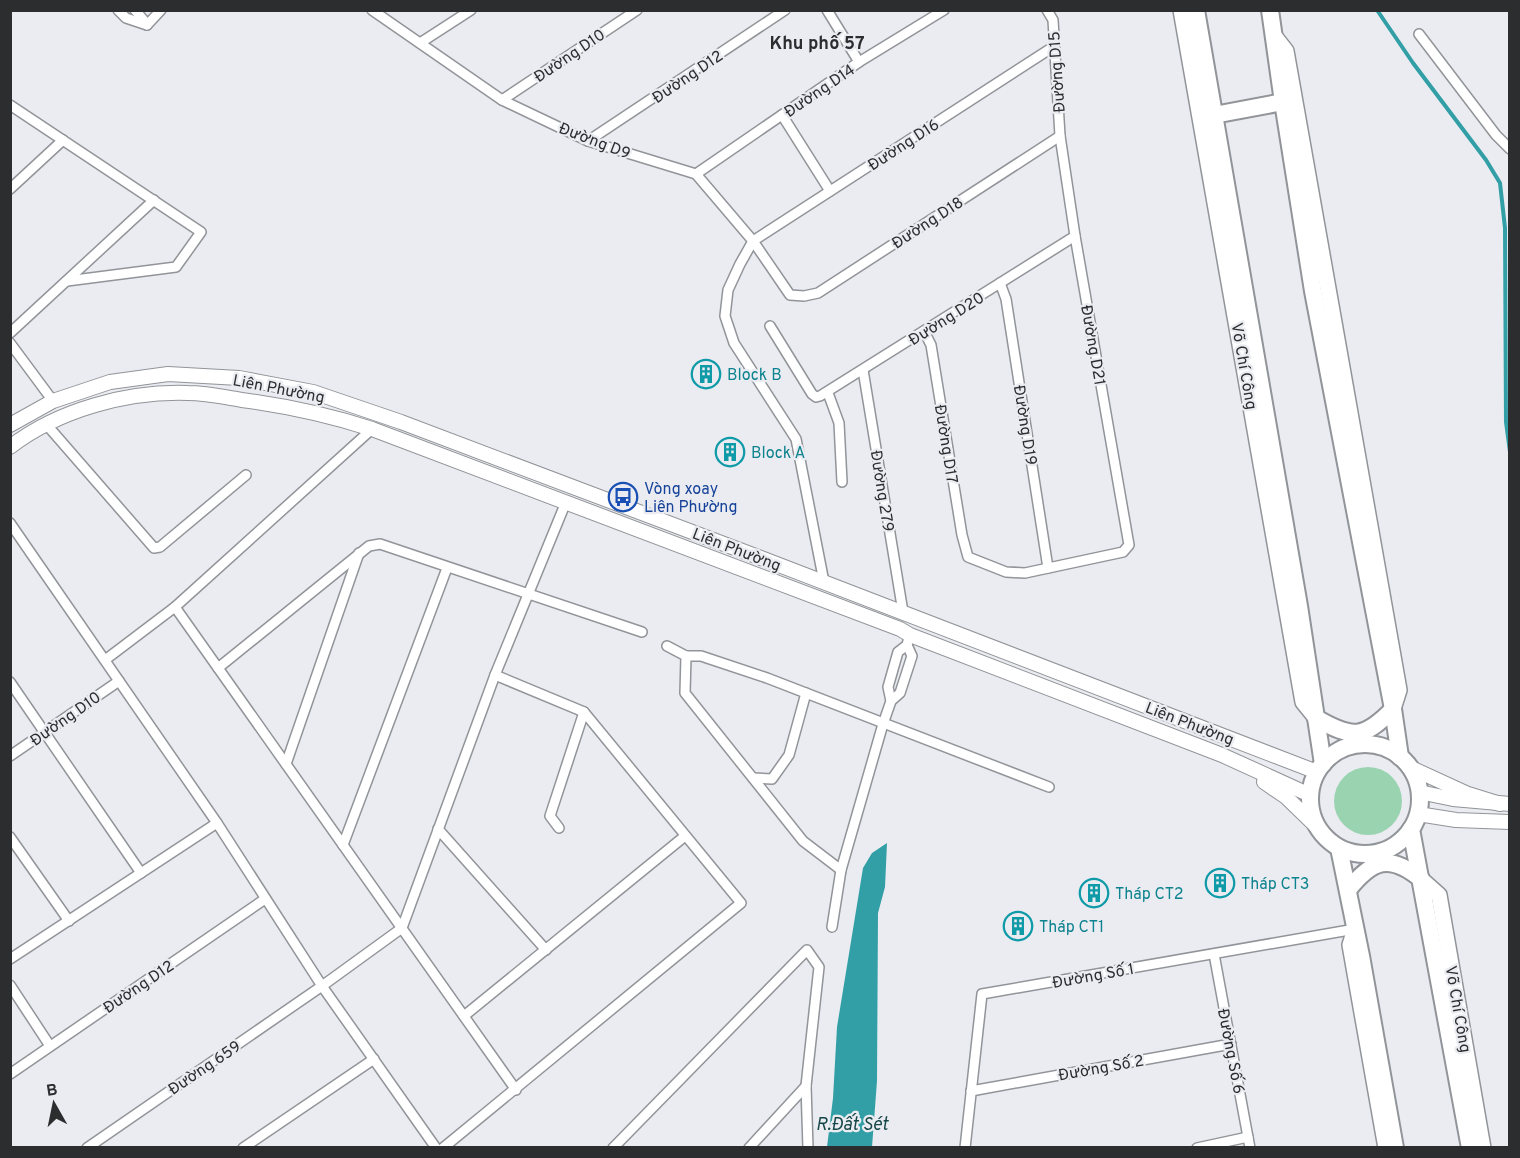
<svg xmlns="http://www.w3.org/2000/svg" width="1520" height="1158" viewBox="0 0 1520 1158" font-family="Overpass,sans-serif">
  <style>
    .green { fill: #9ad3b0 }
    .water { fill: #329fa6 }
    .lines { fill: none; stroke-linecap: round; stroke-linejoin: round }
    .stream { stroke: #329fa6; stroke-width: 4 }
    .street-casing { stroke: #919498; stroke-width: 12 }
    .secondary-casing { stroke: #919498; stroke-width: 16 }
    .primary-casing { stroke: #919498; stroke-width: 18 }
    .highway-casing { stroke: #919498; stroke-width: 20 }
    .street { stroke: #fff; stroke-width: 9 }
    .secondary { stroke: #fff; stroke-width: 14 }
    .primary { stroke: #fff; stroke-width: 15 }
    .highway { stroke: #fff; stroke-width: 16 }
    .labels { text-anchor: middle; stroke-width: 4.5; stroke-linejoin: round; paint-order: stroke }
    .street-label { font-size: 16px; fill: #2c2d2f; stroke: #eaecf1 }
    .culture-label { font-size: 16px; fill: #0d838f; stroke: #eaecf1; text-anchor: start }
    .transit-label { font-size: 16px; fill: #164399; stroke: #eaecf1; text-anchor: start }
    .neighbourhood-label { font-size: 18px; font-weight: bold; fill: #2c2d2f; stroke: #eaecf1 }
    .water-label { font-size: 18px; font-style: italic; fill: #154547; stroke: #eaecf1 }
  </style>
  <rect width="100%" height="100%" fill="#eaecf1"/>
  <circle class="green" cx="1368" cy="801" r="34"/>
  <polygon class="water" points="887,843 885,887 878,913 877,1081 872,1147 827,1147 833,1098 837,1027 863,868 872,853"/>
  <g class="lines">
    <polyline class="stream" points="1377,10 1413,63 1486,160 1500,183 1505,228 1506,422 1510,452"/>
    <g class="street-casing">
      <g id="street">
        <polyline points="118,10 126,18 147,25"/>
        <polyline points="135,10 146,23"/>
        <polyline points="372,10 502,100 588,141 696,174 753,241 790,295 804,296 818,293 1060,136"/>
        <polyline points="827,10 859,62"/>
        <polyline points="147,25 161,10"/>
        <polyline points="1419,34 1496,135 1510,149"/>
        <polyline points="420,43 471,10"/>
        <polyline points="502,100 637,10"/>
        <polyline points="10,105 201,232 176,267 67,281"/>
        <polyline points="782,115 830,191"/>
        <polyline points="588,141 785,10"/>
        <polyline points="696,174 859,62 944,10"/>
        <polyline points="10,189 63,140"/>
        <polyline points="1000,283 1006,299 1048,568"/>
        <polyline points="770,326 812,394 816,397 820,396 1075,236"/>
        <polyline points="924,331 931,345 962,535 968,557 1006,572 1025,573 1123,552 1129,545 1075,236 1060,136 1053,20 1047,10"/>
        <polyline points="10,333 154,200"/>
        <polyline points="10,343 53,401"/>
        <polyline points="863,370 903,612"/>
        <polyline points="828,393 839,423 842,482"/>
        <polyline points="46,424 154,548 160,547 246,475"/>
        <polyline points="10,523 217,823 322,986 436,1148"/>
        <polyline points="824,582 796,439 734,343 725,316 728,290 740,264 753,241 1053,47"/>
        <polyline points="175,607 516,1090"/>
        <polyline points="667,646 686,656 685,693 803,841 841,870"/>
        <polyline points="686,656 701,656 767,678 1049,787"/>
        <polyline points="105,660 175,607 372,429"/>
        <polyline points="218,668 369,546 380,544 642,632"/>
        <polyline points="10,682 141,873"/>
        <polyline points="891,701 888,687 898,652 907,645 908,641"/>
        <polyline points="10,756 119,681"/>
        <polyline points="286,764 359,553"/>
        <polyline points="753,778 772,779 789,755 806,693"/>
        <polyline points="559,828 550,816 584,712"/>
        <polyline points="438,829 546,950"/>
        <polyline points="10,837 69,921"/>
        <polyline points="343,845 447,568"/>
        <polyline points="832,927 841,870 883,724 891,701 900,693 912,656 907,645"/>
        <polyline points="1214,954 1250,1148"/>
        <polyline points="10,959 217,823"/>
        <polyline points="10,985 50,1046"/>
        <polyline points="464,1016 685,836"/>
        <polyline points="10,1074 265,899"/>
        <polyline points="971,1091 1231,1044"/>
        <polyline points="87,1148 322,986 402,928 495,675 566,502"/>
        <polyline points="243,1148 374,1059"/>
        <polyline points="443,1148 741,903 584,712 495,675"/>
        <polyline points="613,1148 807,950 819,967 806,1086 808,1148"/>
        <polyline points="749,1148 806,1086"/>
        <polyline points="965,1148 982,994 1355,929"/>
        <polyline points="1197,1148 1248,1137"/>
      </g>
    </g>
    <g class="secondary-casing">
      <g id="secondary">
        <polyline points="10,425 53,401 110,382 168,374 239,378 313,392 401,422 761,558 1317,772"/>
        <path d="M10,447c48,-37 117,-56 178,-54 18,0 36,4 54,7 45,6 87,15 130,29l528,200 10,6 312,120 88,40"/>
        <polyline points="1409,767 1468,794 1500,804"/>
        <polyline points="1264,782 1286,797 1317,827"/>
        <polyline points="1419,792 1453,799 1510,804"/>
        <polyline points="1418,814 1456,820 1510,822"/>
      </g>
    </g>
    <g class="primary-casing">
      <g id="primary">
        <polyline points="1181,10 1303,702 1316,718"/>
        <polyline points="1275,37 1286,51 1399,690 1393,709"/>
        <polyline points="1421,879 1439,895 1483,1148"/>
        <polyline points="1355,929 1350,945 1386,1148"/>
      </g>
    </g>
    <g class="highway-casing">
      <g id="highway">
        <polyline points="1196,10 1299,606 1323,764"/>
        <polyline points="1270,10 1283,102 1313,291 1393,709 1400,757"/>
        <polyline points="1214,115 1283,102"/>
        <path d="M1316,718c36,21 48,21 77,-9"/>
        <circle cx="1365" cy="799" r="55"/>
        <polyline points="1411,829 1470,1148"/>
        <polyline points="1339,848 1361,956 1395,1148"/>
        <path d="M1348,890c24,-30 41,-37 73,-11"/>
      </g>
    </g>
    <use href="#street" class="street"/>
    <use href="#secondary" class="secondary"/>
    <use href="#primary" class="primary"/>
    <use href="#highway" class="highway"/>
  </g>
  <defs>
    <g id="building-ring" transform="scale(1.5)"><circle r="9.5" fill="#eaecf1" stroke="#0f9aa8" stroke-width="1.5"/><path d="M-4-6H4V6H1V3H-1V6H-4ZM-2.5-4.3h1.7v1.8h-1.7ZM.8-4.3h1.7v1.8H.8ZM-2.5-1h1.7V.8h-1.7ZM.8-1h1.7V.8H.8Z" fill="#0f9aa8"/></g>
    <g id="bus-ring" transform="scale(1.5)"><circle r="9.5" fill="#eaecf1" stroke="#1a4fb4" stroke-width="1.5"/><path d="M-5-6H5V4H4V6H2V4H-2V6H-4V4H-5ZM-3.5-4V0h7V-4ZM-3.5 1.2v1.5H-2V1.2ZM2 1.2v1.5H3.5V1.2Z" fill="#1a4fb4"/></g>
  </defs>
  <g fill-rule="evenodd">
    <use href="#building-ring" x="706" y="374"/>
    <use href="#building-ring" x="730" y="452"/>
    <use href="#bus-ring" x="623" y="497"/>
    <use href="#building-ring" x="1220" y="883"/>
    <use href="#building-ring" x="1094" y="893"/>
    <use href="#building-ring" x="1018" y="926"/>
  </g>
  <g class="labels">
    <g class="street-label">
      <text transform="translate(569 55) rotate(-34)" y="6">Đường D10</text>
      <text transform="translate(1056 72) rotate(-94)" y="6">Đường D15</text>
      <text transform="translate(687 76) rotate(-34)" y="6">Đường D12</text>
      <text transform="translate(819 90) rotate(-34)" y="6">Đường D14</text>
      <text transform="translate(595 140) rotate(21)" y="6">Đường D9</text>
      <text transform="translate(903 144) rotate(-33)" y="6">Đường D16</text>
      <text transform="translate(927 222) rotate(-33)" y="6">Đường D18</text>
      <text transform="translate(946 318) rotate(-32)" y="6">Đường D20</text>
      <text transform="translate(1094 345) rotate(80)" y="6">Đường D21</text>
      <text transform="translate(1245 366) rotate(80)" y="6">Võ Chí Công</text>
      <text transform="translate(279 388) rotate(11)" y="6">Liên Phường</text>
      <text transform="translate(1026 425) rotate(81)" y="6">Đường D19</text>
      <text transform="translate(947 444) rotate(81)" y="6">Đường D17</text>
      <text transform="translate(883 491) rotate(81)" y="6">Đường 279</text>
      <text transform="translate(737 549) rotate(21)" y="6">Liên Phường</text>
      <text transform="translate(65 718) rotate(-35)" y="6">Đường D10</text>
      <text transform="translate(1190 723) rotate(21)" y="6">Liên Phường</text>
      <text transform="translate(1093 975) rotate(-10)" y="6">Đường Số 1</text>
      <text transform="translate(138 986) rotate(-34)" y="6">Đường D12</text>
      <text transform="translate(1459 1009) rotate(80)" y="6">Võ Chí Công</text>
      <text transform="translate(1232 1051) rotate(79)" y="6">Đường Số 6</text>
      <text transform="translate(204 1067) rotate(-34)" y="6">Đường 659</text>
      <text transform="translate(1101 1067) rotate(-10)" y="6">Đường Số 2</text>
    </g>
    <g class="culture-label">
      <text x="727" y="380">Block B</text>
      <text x="751" y="458">Block A</text>
      <text x="1241" y="889">Tháp CT3</text>
      <text x="1115" y="899">Tháp CT2</text>
      <text x="1039" y="932">Tháp CT1</text>
    </g>
    <g class="transit-label">
      <text x="644" y="494">Vòng xoay<tspan x="644" dy="18">Liên Phường</tspan></text>
    </g>
    <g class="neighbourhood-label">
      <text x="817" y="49">Khu phố 57</text>
    </g>
    <g class="water-label">
      <text x="852" y="1130">R.Đất Sét</text>
    </g>
  </g>
  <rect width="1520" height="1158" fill="none" stroke="#2c2d2f" stroke-width="24"/>
  <g transform="translate(54 1104) rotate(351)" stroke="#eaecf1" stroke-width="4.5" paint-order="stroke">
  <path d="M0-4.5L10 22L0 15L-10 22Z" fill="#2c2d2f"/>
  <text y="-9" font-size="16" font-weight="bold" text-anchor="middle" fill="#2c2d2f">B</text>
  </g>
</svg>
